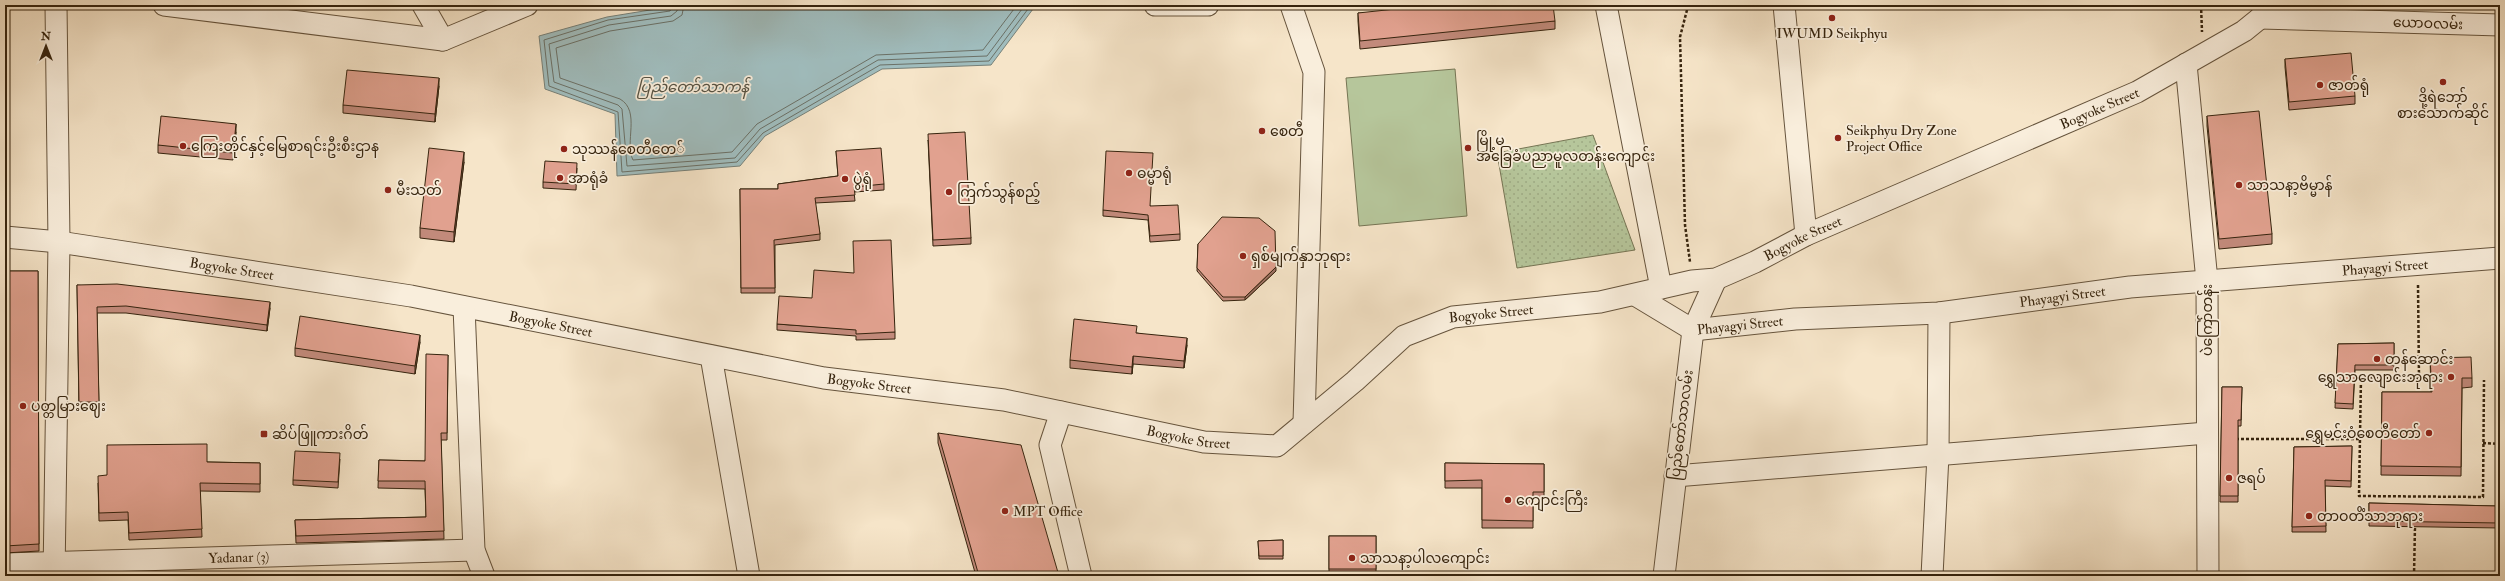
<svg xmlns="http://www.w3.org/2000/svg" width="2505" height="581" viewBox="0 0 2505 581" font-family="'IM FELL Double Pica','Noto Sans Myanmar',serif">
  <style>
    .park { fill: url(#park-dots); stroke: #767554 }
    .pitch { fill: #b6c69b; stroke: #767554 }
    .water { fill: #a0bdbe; stroke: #768078 }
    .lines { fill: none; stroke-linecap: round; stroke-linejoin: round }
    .shore { stroke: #6b7066; stroke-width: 1 }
    .minor-casing { stroke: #66543d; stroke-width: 23 }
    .path { stroke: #36240e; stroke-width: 2.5; stroke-dasharray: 3 2; stroke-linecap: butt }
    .minor { stroke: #f9eedc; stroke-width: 21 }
    .wall { fill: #c28a7b; stroke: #36240e }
    .shaded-wall { fill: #9e7164; stroke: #36240e }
    .building { fill: #e1a18f; stroke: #36240e }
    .poi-dot { fill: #8f2418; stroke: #f9eedc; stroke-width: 1.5 }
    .labels { text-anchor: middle; stroke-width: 3.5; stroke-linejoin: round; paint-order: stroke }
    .street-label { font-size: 14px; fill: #36240e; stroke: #f9eedc }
    .poi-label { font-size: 14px; fill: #36240e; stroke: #f9eedc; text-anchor: start }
    .water-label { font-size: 15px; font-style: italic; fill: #565243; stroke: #f9eedc }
  </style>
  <defs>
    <pattern id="park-dots" width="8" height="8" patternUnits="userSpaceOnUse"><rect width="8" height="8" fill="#b6c69b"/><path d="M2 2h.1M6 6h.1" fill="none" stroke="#9daa84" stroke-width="1.8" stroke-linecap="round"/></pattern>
  </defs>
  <rect width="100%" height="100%" fill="#f6e5c9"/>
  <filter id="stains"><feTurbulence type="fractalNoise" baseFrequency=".005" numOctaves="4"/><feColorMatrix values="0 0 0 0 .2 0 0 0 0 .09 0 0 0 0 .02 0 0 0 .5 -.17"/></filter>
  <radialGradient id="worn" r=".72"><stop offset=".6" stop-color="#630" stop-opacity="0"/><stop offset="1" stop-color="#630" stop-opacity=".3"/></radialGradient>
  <polygon class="park" points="1593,135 1635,250 1517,268 1497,153"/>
  <polygon class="pitch" points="1455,69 1467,216 1359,226 1346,78"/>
  <polygon class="water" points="681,5 1036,5 991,65 882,69 765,136 740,166 617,176 615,114 545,89 539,36 607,17"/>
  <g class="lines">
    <g class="shore">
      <polyline points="673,5 670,11 608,20 544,40 549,86 618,112 622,172 737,162 763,133 880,65 989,61 1031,5"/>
      <polyline points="678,5 677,11 671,16 609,25 549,44 554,82 618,105 622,109 627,166 735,158 760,129 878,60 987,56 1025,5"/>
      <path d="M684,5l-2,10 -9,6 -63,10 -54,17 4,30 60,21c21,12 4,44 13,61l99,-8 25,-28 119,-69 107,-5 34,-45"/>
    </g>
    <g class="minor-casing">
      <g id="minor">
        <polyline points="164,5 443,40"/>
        <polyline points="423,5 443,40 527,5"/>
        <polyline points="1155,5 1208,5"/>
        <polyline points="1291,5 1314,72 1304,423"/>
        <polyline points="1606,5 1661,288"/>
        <polyline points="1784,5 1806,235"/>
        <polyline points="2260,18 2500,25"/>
        <polyline points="2186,64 2207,281 2208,576"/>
        <path id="s1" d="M5,237l54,5 352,54 413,82 180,22 200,42 73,4 78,-65 49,-45 49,-19 147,-15 92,-21 24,-2 39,-17 51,-27 331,-143 107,-61 32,-26"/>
        <path id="s2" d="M1635,295l58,35 102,-11 144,-6 191,-26 370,-29"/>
        <polyline points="464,307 474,550 484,576"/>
        <polyline points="711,356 749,576"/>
        <polyline points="1061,412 1050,445 1081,576"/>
        <polyline points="1675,476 2207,433"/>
        <path id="s3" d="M5,564l469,-14"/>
        <polyline points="54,576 59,242 56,5"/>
        <polyline points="1664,576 1693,330 1716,279"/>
        <polyline points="1932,576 1938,455 1939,313"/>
      </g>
    </g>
    <g class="path">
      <polyline points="2201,5 2202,32"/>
      <polyline points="1687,10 1680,37 1685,225 1690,262"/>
      <polyline points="2418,285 2419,379 2361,377 2359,496 2483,497 2484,380"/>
      <polyline points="2236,439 2359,439"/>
      <polyline points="2483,443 2500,444"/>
      <polyline points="2414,576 2415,525"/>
    </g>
    <use href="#minor" class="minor"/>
  </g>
  <g class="wall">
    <polygon points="1358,13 1555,21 1555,29 1360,49 1358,21"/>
    <polygon points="2285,59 2355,96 2355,104 2289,110 2285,67"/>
    <polygon points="439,86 435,122 343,113 343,105"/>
    <polygon points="2207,116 2272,234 2272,244 2219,249 2207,126"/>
    <polygon points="236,132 233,160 158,153 158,145"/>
    <polygon points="928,140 971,238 971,244 933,246"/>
    <polygon points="836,151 884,184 884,190 854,192 855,201 815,203 820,234 820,240 775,245 775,293 741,293 740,189 778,189 778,184 838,176"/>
    <polygon points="464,162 454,242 420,238 420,228"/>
    <polygon points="577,168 576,190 543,188 543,182"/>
    <polygon points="1151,206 1180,234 1180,240 1150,242 1148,220 1103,216 1103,210"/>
    <polygon points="1198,244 1276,271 1245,300 1223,301 1197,271"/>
    <polygon points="5,271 38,271 39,551 5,553"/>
    <polygon points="77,285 270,308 267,331 126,313 97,313 99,408 79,409"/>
    <polygon points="777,324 895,332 895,339 856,340 856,336 777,330"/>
    <polygon points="1137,333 1187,345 1184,368 1133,364 1132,374 1070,368 1070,360"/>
    <polygon points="420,342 415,374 295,356 295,348"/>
    <polygon points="2394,343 2394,370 2355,370 2353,409 2335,408 2338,344"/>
    <polygon points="448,355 447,440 441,440 444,539 296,543 295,520 426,517 425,489 378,488 379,460 425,461"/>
    <polygon points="2430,358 2472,378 2472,387 2462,388 2461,476 2381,475 2382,392 2431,392"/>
    <polygon points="2222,387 2242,387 2241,426 2238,426 2238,502 2220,502"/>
    <polygon points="2500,410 2500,528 2369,526 2369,503 2497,506"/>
    <polygon points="938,433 1059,576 976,576 938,443"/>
    <polygon points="2352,446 2351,487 2325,486 2326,532 2292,532 2294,447"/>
    <polygon points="340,459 338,488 293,485 293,480"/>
    <polygon points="207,462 260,463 260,492 200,491 202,537 129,540 128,520 99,521 98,483 107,475"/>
    <polygon points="1445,463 1544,464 1544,500 1533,499 1533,528 1482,528 1482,488 1445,488"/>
    <polygon points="1329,536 1376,536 1376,575 1329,574"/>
    <polygon points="1283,540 1283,559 1259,559 1258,541"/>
  </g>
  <g class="shaded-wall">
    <polygon points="439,78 439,86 435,122 435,114"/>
    <polygon points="236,124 236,132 233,160 233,153"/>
    <polygon points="464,152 464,162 454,242 454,232"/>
    <polygon points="1276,267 1276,271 1245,300 1245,297"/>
    <polygon points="270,302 270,308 267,331 267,325"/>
    <polygon points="420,335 420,342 415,374 415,366"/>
    <polygon points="1187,338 1187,345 1184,368 1184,361"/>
    <polygon points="1133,356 1133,364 1132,374 1132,367"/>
  </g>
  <g class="building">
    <polygon points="1433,5 1553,5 1555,21 1360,41 1358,13"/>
    <polygon points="2351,53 2355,96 2289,102 2285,59"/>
    <polygon points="347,70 439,78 435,114 343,105"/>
    <polygon points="2259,111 2272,234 2219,239 2207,116"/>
    <polygon points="161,116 236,124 233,153 158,145"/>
    <polygon points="965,132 971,238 933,240 928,134"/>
    <polygon points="429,148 464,152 454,232 420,228"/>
    <polygon points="881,148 884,184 854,187 855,195 815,198 820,234 774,240 775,288 741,288 740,189 778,189 778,184 838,176 836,151"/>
    <polygon points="1106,151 1153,153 1150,206 1178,205 1180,234 1150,236 1148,215 1103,210"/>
    <polygon points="545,161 577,163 576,184 543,182"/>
    <polygon points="1222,217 1259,218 1275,231 1276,267 1245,297 1223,297 1197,268 1198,244"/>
    <polygon points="891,240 895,332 856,334 856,330 777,324 779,296 812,298 814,270 854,273 853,241"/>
    <polygon points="5,271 38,271 39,544 5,546"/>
    <polygon points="117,284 270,302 267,325 126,306 97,307 99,402 79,402 77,285"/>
    <polygon points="300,316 420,335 415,366 295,348"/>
    <polygon points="1074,319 1137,326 1136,333 1187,338 1184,361 1133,356 1132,367 1070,360"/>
    <polygon points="2394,343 2394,365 2355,365 2353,404 2335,403 2338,344"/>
    <polygon points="426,354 448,355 447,433 441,433 444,531 296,536 295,520 426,517 425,481 378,481 379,460 425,461"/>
    <polygon points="2471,357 2472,378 2462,378 2461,467 2381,466 2382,392 2432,392 2430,358"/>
    <polygon points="2222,387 2242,387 2241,420 2238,420 2238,496 2220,496"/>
    <polygon points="2500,410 2500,523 2369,521 2369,503 2497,506"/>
    <polygon points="938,433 1021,445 1059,576 979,576"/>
    <polygon points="207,444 207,462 260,463 260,484 200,483 202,529 129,533 128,512 99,513 98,476 107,475 107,445"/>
    <polygon points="2352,446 2351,481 2325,480 2326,526 2292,527 2294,447"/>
    <polygon points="295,451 340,453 338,482 293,480"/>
    <polygon points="1445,463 1544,464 1544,492 1533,492 1533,521 1482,520 1482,480 1445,481"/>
    <rect x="1329" y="536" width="47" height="33"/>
    <polygon points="1283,540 1283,556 1259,556 1258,541"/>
  </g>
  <g class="poi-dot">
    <circle cx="1832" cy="18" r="4"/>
    <circle cx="2443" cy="82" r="4"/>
    <circle cx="2320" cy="85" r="4"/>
    <circle cx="1262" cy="131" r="4"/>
    <circle cx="1838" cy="138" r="4"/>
    <circle cx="183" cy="146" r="4"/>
    <circle cx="1468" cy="148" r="4"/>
    <circle cx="564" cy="149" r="4"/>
    <circle cx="1129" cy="173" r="4"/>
    <circle cx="560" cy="178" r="4"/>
    <circle cx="845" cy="179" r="4"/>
    <circle cx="2239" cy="185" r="4"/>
    <circle cx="388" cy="190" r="4"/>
    <circle cx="949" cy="192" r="4"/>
    <circle cx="1243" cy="256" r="4"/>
    <circle cx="2377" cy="359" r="4"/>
    <circle cx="2451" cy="377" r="4"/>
    <circle cx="23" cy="406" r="4"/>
    <circle cx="2429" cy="433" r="4"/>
    <rect x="260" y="430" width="8" height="8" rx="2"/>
    <circle cx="2229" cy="478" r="4"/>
    <circle cx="1508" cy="500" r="4"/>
    <circle cx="1005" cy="511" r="4"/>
    <circle cx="2309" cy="516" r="4"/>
    <circle cx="1352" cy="558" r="4"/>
  </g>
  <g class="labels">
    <g class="street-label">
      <text transform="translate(2428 23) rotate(2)" y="5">ယောဝလမ်း</text>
      <text dy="5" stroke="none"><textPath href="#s1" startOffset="2197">Bogyoke Street</textPath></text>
      <text dy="5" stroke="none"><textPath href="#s1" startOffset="1873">Bogyoke Street</textPath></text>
      <text dy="5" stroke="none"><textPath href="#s2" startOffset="763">Phayagyi Street</textPath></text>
      <text dy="5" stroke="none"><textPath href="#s1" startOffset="229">Bogyoke Street</textPath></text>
      <text dy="5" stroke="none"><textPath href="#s2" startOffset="439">Phayagyi Street</textPath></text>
      <text dy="5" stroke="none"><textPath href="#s1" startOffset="1549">Bogyoke Street</textPath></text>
      <text transform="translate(2207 320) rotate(-90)" y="5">ပဲကြော်တန်း</text>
      <text dy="5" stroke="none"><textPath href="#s1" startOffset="553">Bogyoke Street</textPath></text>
      <text dy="5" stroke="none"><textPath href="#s2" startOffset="115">Phayagyi Street</textPath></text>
      <text dy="5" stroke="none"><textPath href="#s1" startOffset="877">Bogyoke Street</textPath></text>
      <text transform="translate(1681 425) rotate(-83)" y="5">ပြည်တော်သာလမ်း</text>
      <text dy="5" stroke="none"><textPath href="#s1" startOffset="1201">Bogyoke Street</textPath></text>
      <text dy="5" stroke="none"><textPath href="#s3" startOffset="234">Yadanar (3)</textPath></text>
    </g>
    <g class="poi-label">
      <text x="1832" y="38" text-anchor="middle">IWUMD Seikphyu</text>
      <text x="2328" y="90">ဇာတ်ရုံ</text>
      <text x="2443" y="102" text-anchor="middle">ဒို့ရဲဘော်<tspan x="2443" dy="16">စားသောက်ဆိုင်</tspan></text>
      <text x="1846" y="135">Seikphyu Dry Zone<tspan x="1846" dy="16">Project Office</tspan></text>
      <text x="1270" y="136">စေတီ</text>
      <text x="1476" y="145">မြို့မ<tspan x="1476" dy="16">အခြေခံပညာမူလတန်းကျောင်း</tspan></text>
      <text x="191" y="151">ကြေးတိုင်နှင့်မြေစာရင်းဦးစီးဌာန</text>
      <text x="572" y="154">သုဿန်စေတီတေ်</text>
      <text x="1137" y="178">ဓမ္မာရုံ</text>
      <text x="568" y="183">အာရုံခံ</text>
      <text x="853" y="184">ပွဲရုံ</text>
      <text x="2247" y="190">သာသနာ့ဗိမ္မာန်</text>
      <text x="396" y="195">မီးသတ်</text>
      <text x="957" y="197">ကြက်သွန်စည့်</text>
      <text x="1251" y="261">ရှစ်မျက်နှာဘုရား</text>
      <text x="2385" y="364">တန်ဆောင်း</text>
      <text x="2443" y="382" text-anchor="end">ရွှေသာလျောင်းဘုရား</text>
      <text x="31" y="411">ပတ္တမြားဈေး</text>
      <text x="2421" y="438" text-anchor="end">ရွှေမင်းဝံစေတီတော်</text>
      <text x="272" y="439">ဆိပ်ဖြူကားဂိတ်</text>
      <text x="2237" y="483">ဇရပ်</text>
      <text x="1516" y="505">ကျောင်းကြီး</text>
      <text x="1013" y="516">MPT Office</text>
      <text x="2317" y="521">တာဝတိံသာဘုရား</text>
      <text x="1360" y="563">သာသနာ့ပါလကျောင်း</text>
    </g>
    <g class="water-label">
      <text x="693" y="92">ပြည်တော်သာကန်</text>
    </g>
  </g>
  <rect width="2505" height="581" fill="none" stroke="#f6e5c9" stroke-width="20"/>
  <rect x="6" y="6" width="2493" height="569" fill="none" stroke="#36240e" stroke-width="2"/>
  <rect x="10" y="10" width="2485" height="561" fill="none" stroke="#36240e"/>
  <g transform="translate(46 46)" stroke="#f9eedc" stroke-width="3" paint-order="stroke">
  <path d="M0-3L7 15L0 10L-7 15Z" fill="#36240e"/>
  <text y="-6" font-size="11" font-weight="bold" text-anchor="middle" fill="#36240e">N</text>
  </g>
  <rect width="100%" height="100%" filter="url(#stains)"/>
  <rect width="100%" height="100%" fill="url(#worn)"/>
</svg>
